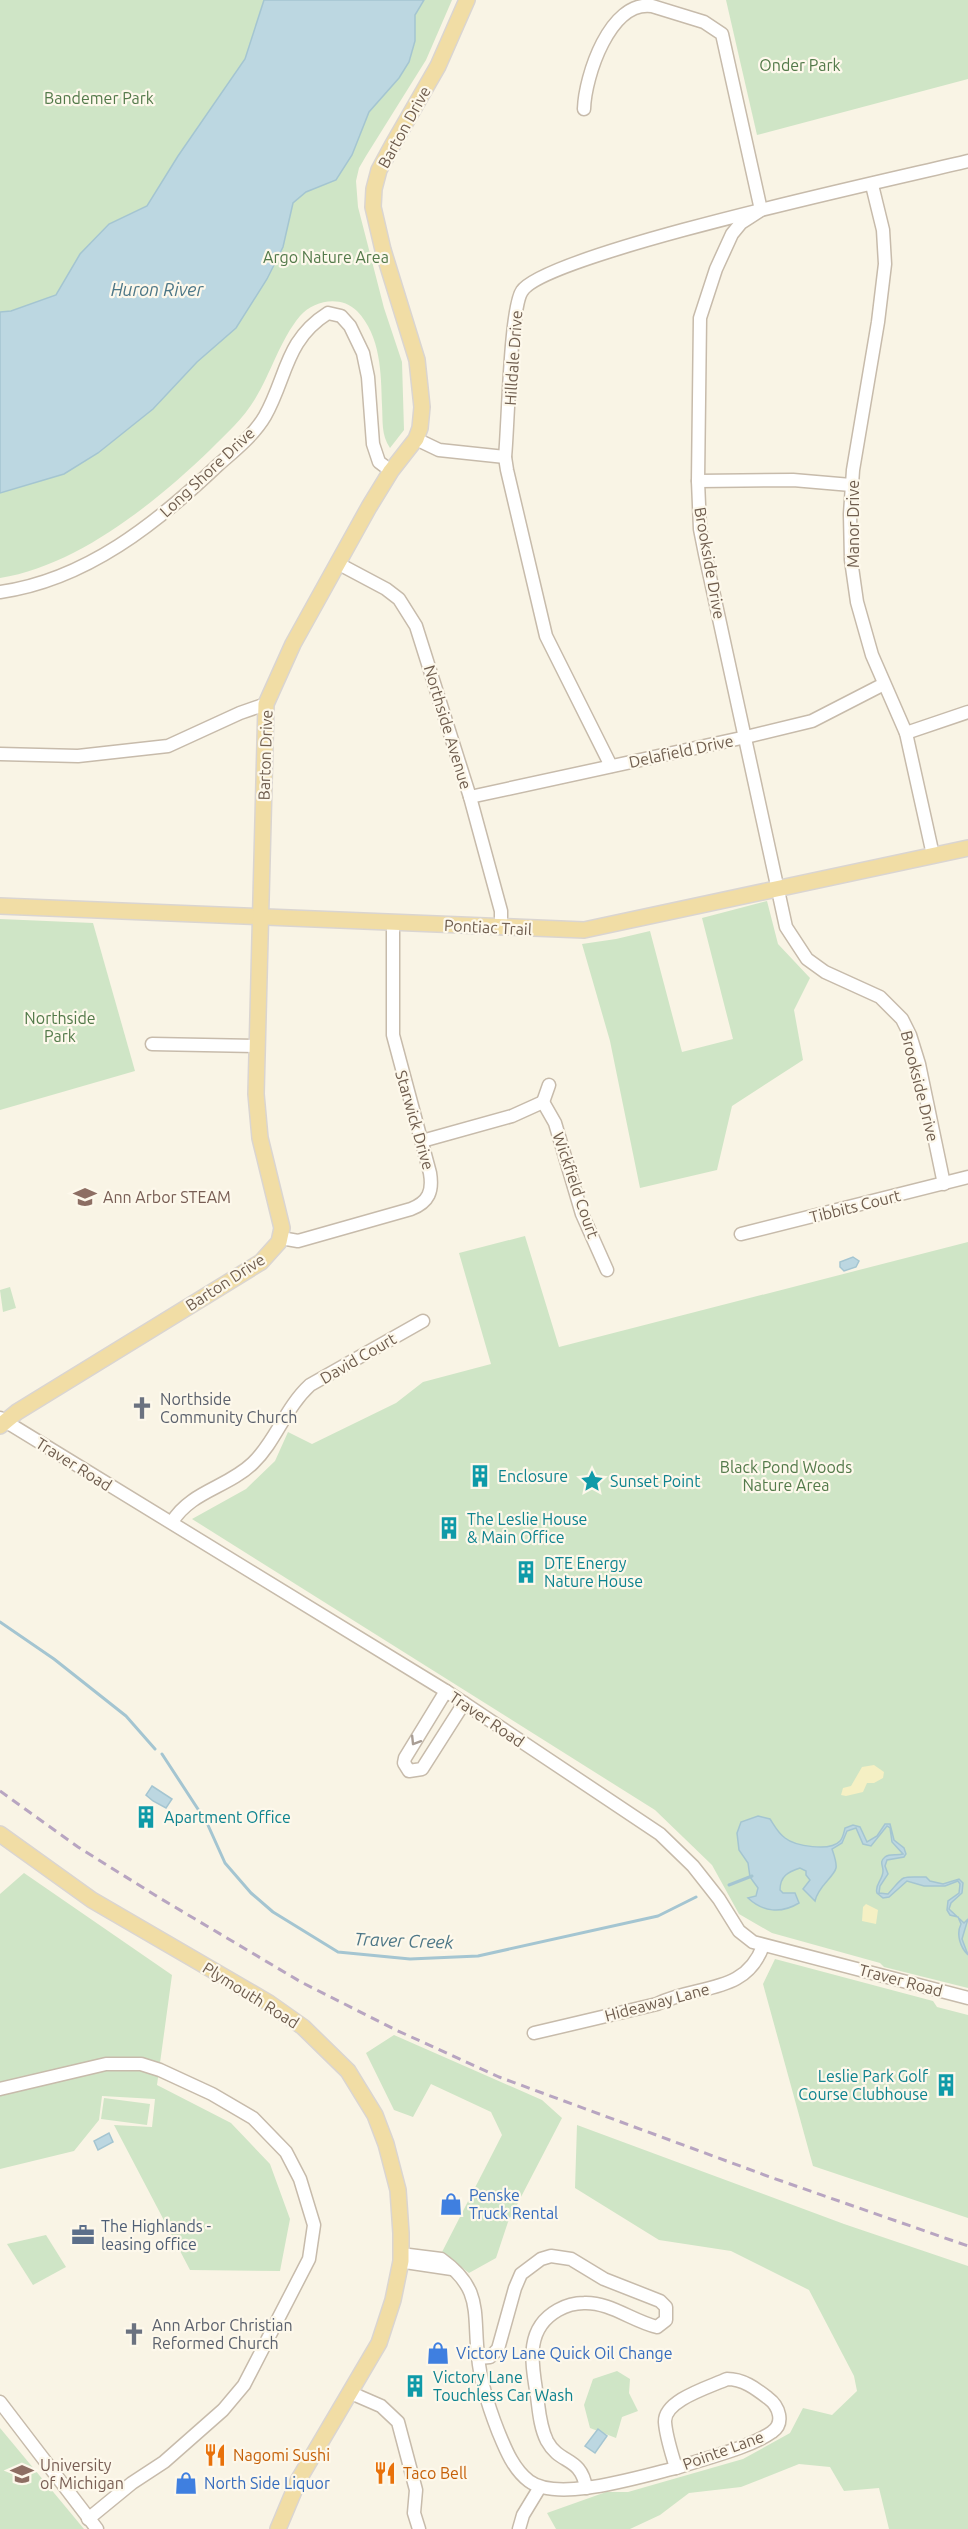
<svg xmlns="http://www.w3.org/2000/svg" width="968" height="2529" viewBox="0 0 968 2529" font-family="Ubuntu,sans-serif">
  <style>
    .green { fill: #cfe5c6 }
    .sand { fill: #f5f0c4 }
    .water { fill: #bcd7e1; stroke: #a4c5d1; stroke-width: 1.5 }
    .lines { fill: none; stroke-linecap: round; stroke-linejoin: round }
    .stream { stroke: #a4c5d1; stroke-width: 3 }
    .minor-casing { stroke: #c7bbab; stroke-width: 15 }
    .major-casing { stroke: #dad5d1; stroke-width: 18 }
    .minor { stroke: #fff; stroke-width: 12 }
    .major { stroke: #f1dda5; stroke-width: 15 }
    .rail { stroke: #b8a5c1; stroke-width: 3; stroke-dasharray: 9 6; stroke-linecap: butt }
    .oneway { stroke: #a99e95 }
    .labels { text-anchor: middle; stroke-width: 4.5; stroke-linejoin: round; paint-order: stroke }
    .park-label { font-size: 16px; fill: #537a4a; stroke: #fdf8eb }
    .street-label { font-size: 16px; fill: #6f5d4e; stroke: #fdf8eb }
    .education-label { font-size: 16px; fill: #785e54; stroke: #fdf8eb; text-anchor: start }
    .worship-label { font-size: 16px; fill: #5b616d; stroke: #fdf8eb; text-anchor: start }
    .culture-label { font-size: 16px; fill: #0d838f; stroke: #fdf8eb; text-anchor: start }
    .shop-label { font-size: 16px; fill: #366cbe; stroke: #fdf8eb; text-anchor: start }
    .service-label { font-size: 16px; fill: #4e5e75; stroke: #fdf8eb; text-anchor: start }
    .food-label { font-size: 16px; fill: #c56008; stroke: #fdf8eb; text-anchor: start }
    .water-label { font-size: 18px; font-style: italic; fill: #4d7787; stroke: #fdf8eb }
  </style>
  <rect width="100%" height="100%" fill="#f9f4e5"/>
  <g class="green">
    <polygon points="0,0 264,0 264,3 245,59 178,156 147,206 109,224 80,254 56,295 11,311 0,312"/>
    <path d="M424,0h28l-26,60 -60,96 -7,12 -3,13 2,26 26,101 18,54 2,68 -14,18c-9,-13 -7,-27 -8,-43 -1,-32 -1,-69 -25,-94 -16,-16 -43,-11 -57,5 -20,24 -29,57 -45,83 -12,20 -29,35 -45,51 -55,53 -133,116 -210,128v-85l64,-19 34,-21 55,-44 44,-47 39,-34 47,-81 10,-44 13,-11 30,-12 16,-25 17,-43 30,-34 10,-16 6,-21v-26z"/>
    <polygon points="726,0 968,0 968,79 757,135"/>
    <polygon points="767,901 778,944 810,978 794,1010 803,1060 732,1106 717,1170 640,1188 610,1041 582,944 616,939 650,931 682,1052 733,1039 702,918"/>
    <polygon points="0,919 93,923 135,1071 0,1110"/>
    <polygon points="525,1236 559,1347 968,1242 968,1988 884,1967 880,1963 772,1933 739,1914 712,1865 655,1810 192,1519 246,1489 275,1461 288,1432 312,1444 396,1403 423,1382 491,1364 459,1253"/>
    <polygon points="10,1287 16,1308 3,1312 0,1290"/>
    <polygon points="24,1873 172,1975 157,2085 231,2123 270,2164 290,2219 280,2271 190,2270 114,2125 152,2127 155,2099 102,2096 99,2120 74,2151 0,2169 0,1894"/>
    <polygon points="775,1959 933,2001 937,2007 968,2015 968,2218 813,2166 763,1984"/>
    <polygon points="394,2035 542,2100 562,2118 508,2222 496,2258 469,2273 442,2252 502,2135 491,2112 431,2084 413,2117 394,2110 366,2053"/>
    <polygon points="104,2098 150,2104 147,2125 101,2119"/>
    <polygon points="577,2125 844,2224 968,2266 968,2529 889,2529 879,2488 844,2491 830,2467 799,2464 741,2487 689,2493 660,2515 630,2529 556,2529 547,2513 606,2492 628,2492 743,2459 790,2433 803,2408 832,2415 857,2391 854,2376 809,2290 731,2251 659,2240 575,2188"/>
    <polygon points="46,2235 66,2267 33,2285 7,2244"/>
    <polygon points="617,2371 630,2379 629,2393 638,2411 622,2417 616,2438 590,2428 584,2405 593,2379"/>
    <polygon points="0,2428 84,2529 0,2529"/>
  </g>
  <g class="sand">
    <polygon points="874,1765 884,1772 883,1778 874,1783 867,1783 863,1792 846,1796 841,1795 843,1788 851,1786 862,1767"/>
    <polygon points="866,1904 878,1910 876,1924 862,1921 863,1907"/>
  </g>
  <g class="water">
    <polygon points="264,0 424,0 415,15 415,41 409,62 399,78 369,112 352,155 336,180 306,192 293,203 283,247 267,279 236,328 197,362 153,409 98,453 64,474 0,493 0,312 11,311 56,295 80,254 109,224 147,206 178,156 245,59"/>
    <polygon points="853,1257 859,1261 856,1267 844,1271 840,1267 840,1262"/>
    <polygon points="152,1786 172,1799 166,1808 153,1801 146,1795"/>
    <path d="M758,1816l12,3c4,6 8,14 15,19 10,8 45,14 55,3 3,-3 4,-9 5,-13l8,-3 7,2 7,15 10,-6 8,-12h5l4,16 10,8 2,6 -2,3 -17,3 -2,6 3,8 -8,12 -1,7 9,1c18,-20 11,-17 38,-17l4,4 13,3 16,-5 4,4 -1,10 -11,10 -2,6 15,14 4,-4 -6,20 6,16c-8,-8 -12,-21 -7,-31l-3,-7 -8,-2 -3,-5 1,-9 11,-8 1,-9 -2,-3 -13,5h-21l-17,-5 -18,16 -6,1 -6,-5c-3,-8 6,-13 6,-22 0,-6 -4,-9 2,-14 5,-4 12,-1 18,-3l-11,-12 -2,-14 -3,-2 -16,20 -8,-2 -7,-16 -9,3 -5,12 -10,6c2,6 5,14 4,19 -2,9 -18,18 -21,33l-12,-12 7,-9 -4,-5v-4l-6,-3c-12,4 -20,8 -20,22l3,3h12l4,10c-18,11 -36,9 -51,-5l8,-2 2,-8 -8,-11 -2,-14 -9,-13 -2,-17 4,-11z"/>
    <polygon points="109,2133 113,2142 98,2150 94,2141"/>
    <polygon points="598,2429 607,2436 595,2453 585,2446"/>
  </g>
  <g class="lines">
    <g class="stream">
      <polyline points="0,1622 54,1659 126,1716 155,1749"/>
      <polyline points="162,1754 207,1823 225,1863 251,1893 273,1912 338,1952 410,1959 478,1956 658,1916 696,1897"/>
      <polyline points="729,1885 752,1876"/>
    </g>
    <g class="minor-casing">
      <g id="minor">
        <path d="M584,109c1,-33 26,-109 68,-103l52,16 18,12 39,176 -20,13 -9,11 -16,35 -16,49 -2,163 2,48 5,25 81,373 21,32 18,13 55,25 22,22 8,16 9,29 25,120"/>
        <polyline points="872,185 883,230 885,264 878,322 853,470 850,514 851,560 857,602 872,655 906,733 933,855"/>
        <polyline points="416,439 439,450 505,457"/>
        <polyline points="698,481 793,480 851,485"/>
        <polyline points="339,564 386,589 399,599 416,626 470,797 501,911 501,928"/>
        <path d="M0,592c86,-12 157,-69 218,-127 16,-14 36,-30 47,-49 22,-39 20,-76 63,-103l13,3 9,10 13,27 5,24 5,67 6,18 12,9"/>
        <polyline points="906,733 968,712"/>
        <polyline points="0,754 78,756 168,746 240,713 266,704"/>
        <path d="M611,766l-65,-130 -39,-166 -2,-13c3,-28 5,-149 17,-166 24,-38 381,-114 446,-130"/>
        <polyline points="470,797 746,737 812,721 884,684"/>
        <polyline points="152,1044 256,1046"/>
        <polyline points="543,1102 549,1085"/>
        <polyline points="422,1141 512,1116 543,1102 555,1123 582,1214 607,1270"/>
        <polyline points="741,1234 968,1177"/>
        <path d="M281,1238l17,3 113,-32c18,-7 22,-18 19,-36l-37,-138v-113"/>
        <polyline points="0,1418 446,1691 660,1834 693,1866 719,1899 739,1931 753,1942 968,1998"/>
        <path d="M172,1522c19,-31 55,-34 81,-59 23,-22 32,-55 57,-78l113,-64"/>
        <polyline points="446,1691 405,1758 404,1763 409,1771 422,1769 464,1703"/>
        <path d="M534,2033l123,-29c41,-20 88,-9 106,-58"/>
        <polyline points="0,2089 106,2064 141,2064 160,2070 212,2094 253,2118 286,2152 300,2179 314,2225 309,2259 244,2385 223,2410 164,2462 132,2483 88,2519"/>
        <path d="M401,2254l40,5c42,30 32,53 37,97 2,24 11,52 20,75 7,17 15,38 31,50 29,22 112,-5 147,-13"/>
        <polyline points="405,2262 452,2269"/>
        <path d="M478,2358l12,-1 8,-8 17,-61 6,-14 20,-15 10,-3 20,3 33,20 56,22 6,6v13l-9,7c-25,-6 -47,-25 -73,-24 -9,0 -19,3 -26,7 -34,19 -26,54 -21,86 2,15 3,31 10,45 13,24 34,15 39,47"/>
        <path d="M727,2379c16,0 28,9 41,19 11,8 17,25 4,34 -22,16 -70,27 -96,36 -4,-14 -10,-31 -11,-46 -1,-22 45,-35 62,-43z"/>
        <polyline points="351,2393 381,2406 398,2422 416,2490 414,2513 419,2529"/>
        <polyline points="0,2402 97,2529"/>
        <polyline points="519,2529 523,2515 540,2487"/>
      </g>
    </g>
    <g class="major-casing">
      <g id="major">
        <polyline points="0,906 584,930 968,848"/>
        <polyline points="0,1426 17,1412 261,1262 279,1242 282,1228 260,1138 256,1094 266,704 293,644 369,507 391,471 416,439 420,428 422,407 417,360 383,250 373,207 374,189 379,170 392,146 438,66 467,0"/>
        <polyline points="0,1834 92,1900 269,2003 303,2027 348,2071 375,2115 386,2144 398,2190 401,2233 401,2261 393,2300 379,2343 299,2479 278,2529"/>
      </g>
    </g>
    <use href="#minor" class="minor"/>
    <use href="#major" class="major"/>
    <polyline class="rail" points="0,1791 78,1847 158,1897 301,1982 396,2030 499,2077 770,2177 968,2246"/>
  </g>
  <defs><path id="oneway-chevron" d="M-2-3.5L2.5 0L-2 3.5" fill="none" stroke-width="1.6" stroke-linecap="round" stroke-linejoin="round" transform="scale(1.5)"/></defs>
  <use class="oneway" href="#oneway-chevron" transform="translate(415 1741) rotate(122)"/>
  <defs>
    <g id="school-bare" transform="scale(1.8)"><path d="M0-5L7-2L0 1L-7-2ZM-4 1L0 2.5L4 1V4Q0 6-4 4Z" fill="#8d6e63" stroke="#fdf8eb" stroke-width="2.5" paint-order="stroke"/></g>
    <g id="church-bare" transform="scale(1.8)"><path d="M-1.2-6h2.4v3.5h3.3v2.4h-3.3V6h-2.4V-.1h-3.3v-2.4h3.3Z" fill="#6b7280" stroke="#fdf8eb" stroke-width="2.5" paint-order="stroke"/></g>
    <g id="building-bare" transform="scale(1.8)"><path d="M-4-6H4V6H1V3H-1V6H-4ZM-2.5-4.3h1.7v1.8h-1.7ZM.8-4.3h1.7v1.8H.8ZM-2.5-1h1.7V.8h-1.7ZM.8-1h1.7V.8H.8Z" fill="#0f9aa8" stroke="#fdf8eb" stroke-width="2.5" paint-order="stroke"/></g>
    <g id="sight-bare" transform="scale(1.8)"><path d="M0-6L1.8-2.2L6-1.7L2.9 1.2L3.7 5.4L0 3.3L-3.7 5.4L-2.9 1.2L-6-1.7L-1.8-2.2Z" fill="#0f9aa8" stroke="#fdf8eb" stroke-width="2.5" paint-order="stroke"/></g>
    <g id="shop-bare" transform="scale(1.8)"><path d="M-5-2.5h2.3a2.7 3.5 0 0 1 5.4 0H5L5.5 6h-11ZM-1.5-2.5h3a1.5 2.3 0 0 0-3 0Z" fill="#3f7fe0" stroke="#fdf8eb" stroke-width="2.5" paint-order="stroke"/></g>
    <g id="office-bare" transform="scale(1.8)"><path d="M-6-3h4V-5.5h4V-3h4V5H-6ZM-1-4.5V-3h2v-1.5ZM-6 0V1H6V0Z" fill="#5c6f8a" stroke="#fdf8eb" stroke-width="2.5" paint-order="stroke"/></g>
    <g id="restaurant-bare" transform="scale(1.8)"><path d="M-5-6h1v4h1v-4h1v4h1v-4h1v5L-1.5 .5V6h-2V.5L-5-1ZM5-6V6H3V1.5H1.5Q1.5-4 5-6Z" fill="#e8710a" stroke="#fdf8eb" stroke-width="2.5" paint-order="stroke"/></g>
    <g id="university-bare" transform="scale(1.8)"><path d="M0-5L7-2L0 1L-7-2ZM-4 1L0 2.5L4 1V4Q0 6-4 4Z" fill="#8d6e63" stroke="#fdf8eb" stroke-width="2.5" paint-order="stroke"/></g>
  </defs>
  <g fill-rule="evenodd">
    <use href="#school-bare" x="85" y="1197"/>
    <use href="#church-bare" x="142" y="1408"/>
    <use href="#building-bare" x="480" y="1476"/>
    <use href="#sight-bare" x="592" y="1481"/>
    <use href="#building-bare" x="449" y="1528"/>
    <use href="#building-bare" x="526" y="1572"/>
    <use href="#building-bare" x="146" y="1817"/>
    <use href="#building-bare" x="946" y="2085"/>
    <use href="#shop-bare" x="451" y="2204"/>
    <use href="#office-bare" x="83" y="2235"/>
    <use href="#church-bare" x="134" y="2334"/>
    <use href="#shop-bare" x="438" y="2353"/>
    <use href="#building-bare" x="415" y="2386"/>
    <use href="#restaurant-bare" x="215" y="2455"/>
    <use href="#restaurant-bare" x="385" y="2473"/>
    <use href="#university-bare" x="22" y="2474"/>
    <use href="#shop-bare" x="186" y="2483"/>
  </g>
  <g class="labels">
    <g class="park-label">
      <text x="800" y="71">Onder Park</text>
      <text x="99" y="104">Bandemer Park</text>
      <text x="326" y="263">Argo Nature Area</text>
      <text x="60" y="1024">Northside<tspan x="60" dy="18">Park</tspan></text>
      <text x="786" y="1473">Black Pond Woods<tspan x="786" dy="18">Nature Area</tspan></text>
    </g>
    <g class="street-label">
      <text transform="translate(404 127) rotate(-61)" y="6">Barton Drive</text>
      <text transform="translate(513 358) rotate(-86)" y="6">Hilldale Drive</text>
      <text transform="translate(207 472) rotate(-43)" y="6">Long Shore Drive</text>
      <text transform="translate(853 524) rotate(-90)" y="6">Manor Drive</text>
      <text transform="translate(710 563) rotate(80)" y="6">Brookside Drive</text>
      <text transform="translate(448 727) rotate(73)" y="6">Northside Avenue</text>
      <text transform="translate(681 751) rotate(-12)" y="6">Delafield Drive</text>
      <text transform="translate(265 755) rotate(-88)" y="6">Barton Drive</text>
      <text transform="translate(488 927) rotate(3)" y="6">Pontiac Trail</text>
      <text transform="translate(920 1086) rotate(76)" y="6">Brookside Drive</text>
      <text transform="translate(415 1120) rotate(74)" y="6">Starwick Drive</text>
      <text transform="translate(576 1185) rotate(71)" y="6">Wickfield Court</text>
      <text transform="translate(855 1206) rotate(-14)" y="6">Tibbits Court</text>
      <text transform="translate(225 1282) rotate(-33)" y="6">Barton Drive</text>
      <text transform="translate(358 1358) rotate(-30)" y="6">David Court</text>
      <text transform="translate(74 1464) rotate(32)" y="6">Traver Road</text>
      <text transform="translate(487 1719) rotate(34)" y="6">Traver Road</text>
      <text transform="translate(901 1980) rotate(15)" y="6">Traver Road</text>
      <text transform="translate(251 1995) rotate(32)" y="6">Plymouth Road</text>
      <text transform="translate(657 2002) rotate(-15)" y="6">Hideaway Lane</text>
      <text transform="translate(723 2450) rotate(-20)" y="6">Pointe Lane</text>
    </g>
    <g class="education-label">
      <text x="103" y="1203">Ann Arbor STEAM</text>
      <text x="40" y="2471">University<tspan x="40" dy="18">of Michigan</tspan></text>
    </g>
    <g class="worship-label">
      <text x="160" y="1405">Northside<tspan x="160" dy="18">Community Church</tspan></text>
      <text x="152" y="2331">Ann Arbor Christian<tspan x="152" dy="18">Reformed Church</tspan></text>
    </g>
    <g class="culture-label">
      <text x="498" y="1482">Enclosure</text>
      <text x="610" y="1487">Sunset Point</text>
      <text x="467" y="1525">The Leslie House<tspan x="467" dy="18">&amp; Main Office</tspan></text>
      <text x="544" y="1569">DTE Energy<tspan x="544" dy="18">Nature House</tspan></text>
      <text x="164" y="1823">Apartment Office</text>
      <text x="928" y="2082" text-anchor="end">Leslie Park Golf<tspan x="928" dy="18">Course Clubhouse</tspan></text>
      <text x="433" y="2383">Victory Lane<tspan x="433" dy="18">Touchless Car Wash</tspan></text>
    </g>
    <g class="shop-label">
      <text x="469" y="2201">Penske<tspan x="469" dy="18">Truck Rental</tspan></text>
      <text x="456" y="2359">Victory Lane Quick Oil Change</text>
      <text x="204" y="2489">North Side Liquor</text>
    </g>
    <g class="service-label">
      <text x="101" y="2232">The Highlands -<tspan x="101" dy="18">leasing office</tspan></text>
    </g>
    <g class="food-label">
      <text x="233" y="2461">Nagomi Sushi</text>
      <text x="403" y="2479">Taco Bell</text>
    </g>
    <g class="water-label">
      <text x="157" y="296">Huron River</text>
      <text transform="translate(404 1941) rotate(2)" y="6">Traver Creek</text>
    </g>
  </g>
</svg>
